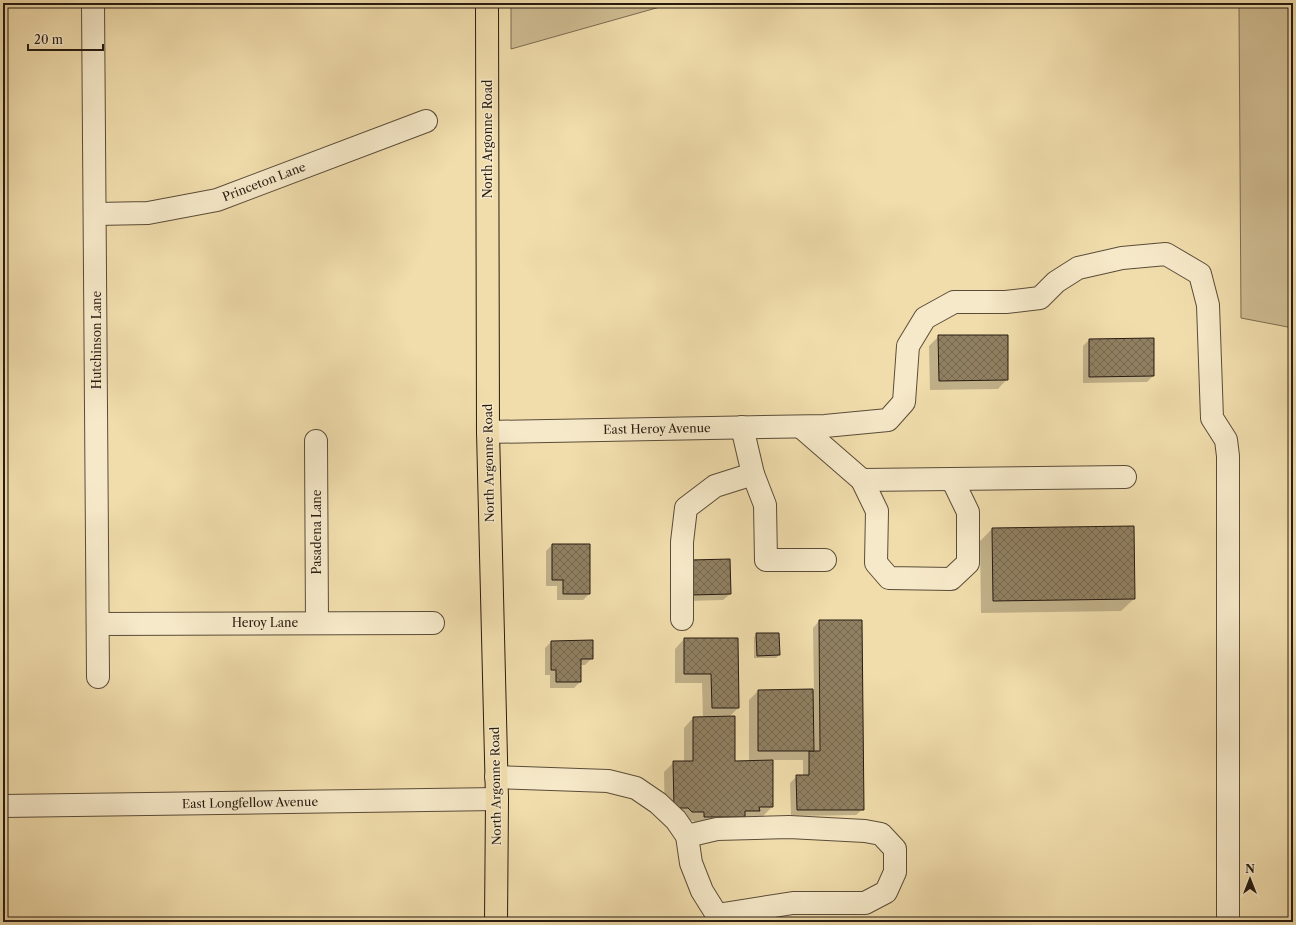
<svg xmlns="http://www.w3.org/2000/svg" width="1296" height="925" viewBox="0 0 1296 925" font-family="'Libre Caslon Text',serif">
  <style>
    .grass { fill: #cfbc92; stroke: #7b6c52 }
    .shadow { fill: #0003 }
    .building { fill: url(#building-cross-hatch); stroke: #271b11 }
    .lines { fill: none; stroke-linecap: round; stroke-linejoin: round }
    .minor-casing { stroke: #5a4c38; stroke-width: 24 }
    .major-casing { stroke: #271b11; stroke-width: 24 }
    .minor { stroke: #f6e9c9; stroke-width: 22 }
    .major { stroke: #f1ddac; stroke-width: 22 }
    .labels { text-anchor: middle; stroke-width: 3; stroke-linejoin: round; paint-order: stroke }
    .street-label { font-size: 12px; fill: #271b11; stroke: #f6e9c9 }
  </style>
  <defs>
    <pattern id="building-cross-hatch" width="8" height="8" patternUnits="userSpaceOnUse"><rect width="8" height="8" fill="#908062"/><path d="M0 0l8 8M0 8l8-8" fill="none" stroke="#76684f"/></pattern>
  </defs>
  <rect width="100%" height="100%" fill="#f1ddac"/>
  <filter id="stains"><feTurbulence type="fractalNoise" baseFrequency=".005" numOctaves="4"/><feColorMatrix values="0 0 0 0 .2 0 0 0 0 .09 0 0 0 0 .02 0 0 0 .5 -.17"/></filter>
  <radialGradient id="worn" r=".72"><stop offset=".6" stop-color="#630" stop-opacity="0"/><stop offset="1" stop-color="#630" stop-opacity=".3"/></radialGradient>
  <g class="grass">
    <polygon points="511,3 674,3 511,49"/>
    <polygon points="1293,5 1293,328 1241,318 1239,6"/>
  </g>
  <g class="shadow">
    <polygon points="939,336 1007,379 998,389 930,390 929,346"/>
    <polygon points="1089,340 1153,376 1147,382 1083,383 1083,346"/>
    <polygon points="1133,527 1134,599 1121,611 981,613 980,541 992,529"/>
    <polygon points="552,545 589,545 589,594 583,600 557,600 557,586 546,586 546,551"/>
    <polygon points="685,567 730,594 723,600 686,601"/>
    <polygon points="819,621 863,809 856,815 791,816 790,783 797,776 803,776 803,760 772,760 772,807 763,816 753,816 749,820 694,826 694,821 665,817 664,772 674,762 684,762 684,728 693,718 703,718 702,683 675,683 675,649 684,639 738,708 728,718 734,762 749,762 749,700 758,691 814,690 813,628"/>
    <polygon points="757,634 779,655 776,658 754,658 754,637"/>
    <polygon points="551,642 592,658 585,665 580,665 580,682 574,688 550,688 550,675 545,675 545,648"/>
  </g>
  <g class="building">
    <polygon points="938,335 1008,335 1008,380 939,381"/>
    <polygon points="1154,338 1154,376 1089,377 1089,339"/>
    <polygon points="1134,526 1135,599 993,601 992,528"/>
    <polygon points="552,544 590,544 590,594 563,594 563,580 552,580"/>
    <polygon points="730,559 731,594 691,595 691,560"/>
    <polygon points="819,620 862,620 864,810 797,810 796,775 809,775 809,751 820,751"/>
    <polygon points="756,633 779,633 780,655 757,656"/>
    <polygon points="684,638 738,638 739,708 712,708 711,674 684,674"/>
    <polygon points="593,640 593,659 581,659 581,682 556,682 556,670 551,670 551,641"/>
    <polygon points="813,689 814,751 758,751 758,690"/>
    <polygon points="735,716 735,761 773,760 773,807 759,807 760,811 745,811 745,817 704,817 704,812 692,812 688,808 674,808 673,761 693,761 693,717"/>
  </g>
  <g class="lines">
    <g class="minor-casing">
      <g id="minor">
        <polyline points="93,3 98,677"/>
        <polyline points="96,214 148,213 217,200 426,121"/>
        <polyline points="742,427 753,474 765,505 766,560 825,560"/>
        <polyline points="801,427 862,480 1125,477"/>
        <polyline points="488,432 825,426 888,420 904,402 908,346 925,318 954,302 1006,302 1040,298 1056,282 1078,268 1122,258 1166,254 1200,274 1208,305 1212,418 1226,440 1228,456 1228,922"/>
        <polyline points="316,441 317,623"/>
        <polyline points="862,480 877,511 876,563 889,578 951,579 968,563 968,512 952,479"/>
        <polyline points="682,619 682,542 686,508 715,486 753,474"/>
        <polyline points="98,624 433,623"/>
        <polyline points="496,777 608,781 636,788 658,803 676,820 687,836 691,863 702,891 717,915 719,922"/>
        <polyline points="3,806 497,799"/>
        <polyline points="687,836 717,829 789,827 865,831 881,834 895,849 895,872 886,892 865,903 793,903 717,915"/>
      </g>
    </g>
    <g class="major-casing">
      <polyline id="major" points="487,3 488,432 497,799 496,922"/>
    </g>
    <use href="#minor" class="minor"/>
    <use href="#major" class="major"/>
  </g>
  <g class="labels">
    <g class="street-label">
      <text transform="translate(488 139) rotate(-90)" y="4">North Argonne Road</text>
      <text transform="translate(264 182) rotate(-21)" y="4">Princeton Lane</text>
      <text transform="translate(97 340) rotate(-90)" y="4">Hutchinson Lane</text>
      <text transform="translate(657 429) rotate(-1)" y="4">East Heroy Avenue</text>
      <text transform="translate(489 463) rotate(-91)" y="4">North Argonne Road</text>
      <text transform="translate(317 532) rotate(-90)" y="4">Pasadena Lane</text>
      <text x="265" y="627">Heroy Lane</text>
      <text transform="translate(496 786) rotate(-91)" y="4">North Argonne Road</text>
      <text transform="translate(250 803) rotate(-1)" y="4">East Longfellow Avenue</text>
    </g>
  </g>
  <rect width="1296" height="925" fill="none" stroke="#f1ddac" stroke-width="16"/>
  <rect x="4" y="4" width="1288" height="917" fill="none" stroke="#271b11" stroke-width="2"/>
  <rect x="8" y="8" width="1280" height="909" fill="none" stroke="#271b11"/>
  <g transform="translate(1250 879)" stroke="#f6e9c9" stroke-width="3" paint-order="stroke">
  <path d="M0-3L7 15L0 10L-7 15Z" fill="#271b11"/>
  <text y="-6" font-size="11" font-weight="bold" text-anchor="middle" fill="#271b11">N</text>
  </g>
  <path d="M28 44v6h75v-6" fill="none" stroke="#271b11" stroke-width="2"/>
  <text x="34" y="44" font-size="12" fill="#271b11" stroke="#f6e9c9" stroke-width="3" paint-order="stroke">20 m</text>
  <rect width="100%" height="100%" filter="url(#stains)"/>
  <rect width="100%" height="100%" fill="url(#worn)"/>
</svg>
